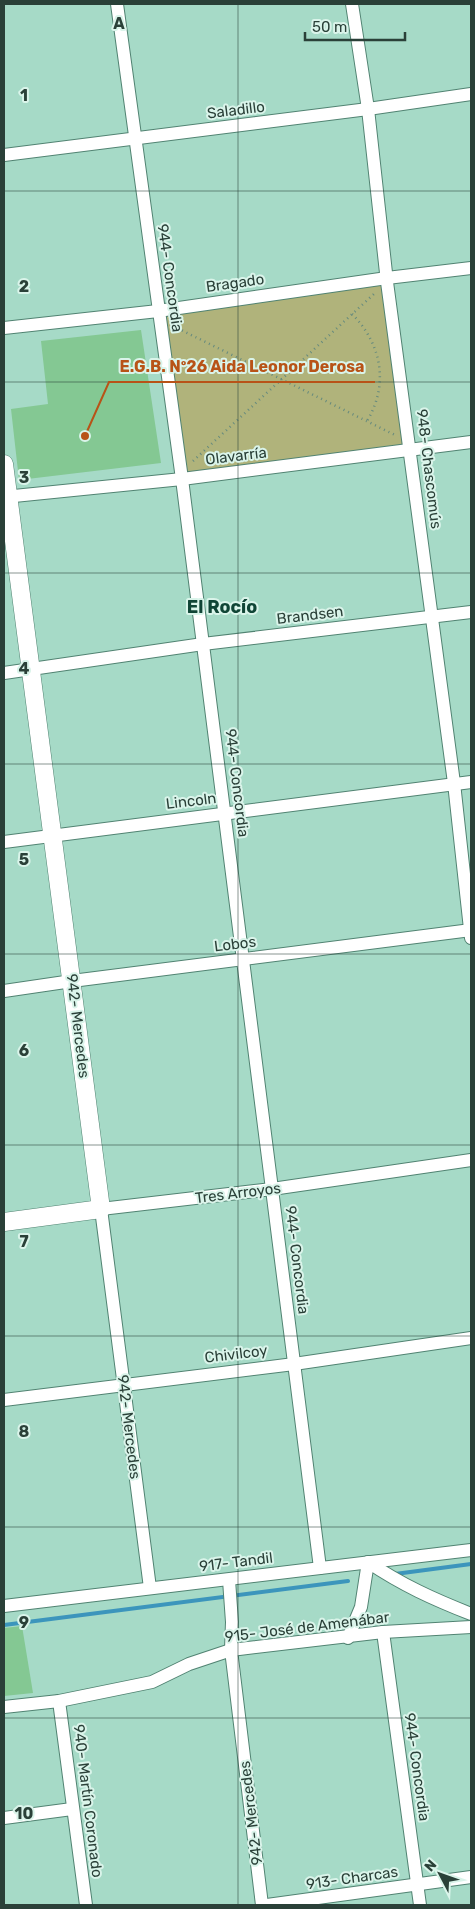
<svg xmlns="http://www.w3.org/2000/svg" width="475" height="1909" viewBox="0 0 475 1909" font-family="Rubik,sans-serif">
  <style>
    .green { fill: #b0b37b }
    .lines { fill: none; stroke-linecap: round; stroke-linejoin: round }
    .stream { stroke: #3c95bc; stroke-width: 4 }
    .building { fill: #84c893 }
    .street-casing { stroke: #518372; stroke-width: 14 }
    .secondary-casing { stroke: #518372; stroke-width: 19 }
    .path { stroke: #668a7d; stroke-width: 2.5; stroke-dasharray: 1 4; stroke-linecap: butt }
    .street { stroke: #fff; stroke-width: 12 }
    .secondary { stroke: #fff; stroke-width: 18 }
    .grid { fill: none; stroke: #2a4038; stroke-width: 1; stroke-opacity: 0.55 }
    .labels { text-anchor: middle; stroke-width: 4; stroke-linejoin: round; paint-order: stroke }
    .street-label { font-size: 15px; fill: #2a4038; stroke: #daf4ea }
    .quarter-label { font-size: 18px; font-weight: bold; fill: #104536; stroke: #daf4ea }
    .grid-label { font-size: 16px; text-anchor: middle; font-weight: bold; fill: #2a4038; stroke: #daf4ea; stroke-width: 4; stroke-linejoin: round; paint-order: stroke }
    .leader { fill: none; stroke: #b85317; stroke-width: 2 }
    .callout-dot { fill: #b85317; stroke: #daf4ea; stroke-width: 2 }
    .callout-label { font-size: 16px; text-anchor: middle; font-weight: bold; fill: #b85317; stroke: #daf4ea; stroke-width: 4; stroke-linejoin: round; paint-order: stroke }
  </style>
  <rect width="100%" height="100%" fill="#a6dac7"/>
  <polygon class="green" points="387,278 411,449 182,479 158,311"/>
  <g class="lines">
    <g class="stream">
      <polyline points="395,1574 471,1564"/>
      <polyline points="4,1625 348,1581"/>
    </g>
  </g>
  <g class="building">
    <polygon points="141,330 161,463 19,480 11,409 48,404 41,341"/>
    <polygon points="22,1626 33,1693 4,1696 4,1628"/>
  </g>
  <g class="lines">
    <g class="street-casing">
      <g id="street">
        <polyline points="117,4 182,479 320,1568"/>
        <polyline points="352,4 368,109 387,282 454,783 471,938"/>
        <polyline points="4,155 368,109 471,94"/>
        <polyline points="4,328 158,311 387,278 471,268"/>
        <polyline points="4,497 182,479 471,442"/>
        <polyline points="4,673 203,644 471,612"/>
        <polyline points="4,842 471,782"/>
        <polyline points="4,991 72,981 471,930"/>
        <polyline points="4,1400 294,1364 471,1338"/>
        <polyline points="229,1580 232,1622 231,1650 262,1905"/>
        <polyline points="150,1588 101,1209 272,1189 471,1160"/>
        <polyline points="4,1606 471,1550"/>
        <polyline points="383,1632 420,1905"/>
        <path d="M348,1638l13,-31 7,-45c34,23 65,37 103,52"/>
        <polyline points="59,1701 86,1905"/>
        <polyline points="4,1707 59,1701 152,1682 189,1664 231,1650 383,1632 471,1627"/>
        <polyline points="4,1818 72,1809"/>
        <polyline points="267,1905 471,1877"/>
      </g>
    </g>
    <g class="secondary-casing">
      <polyline id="secondary" points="4,464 101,1209 4,1222"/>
    </g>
    <g class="path">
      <path d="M352,314c30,30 37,71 15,107"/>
      <polyline points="173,326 395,435"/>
      <polyline points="193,461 375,293"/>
    </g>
    <use href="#street" class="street"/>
    <use href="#secondary" class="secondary"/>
  </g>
  <path class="grid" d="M238,4v1901M4,191h467M4,382h467M4,573h467M4,764h467M4,954h467M4,1145h467M4,1336h467M4,1527h467M4,1718h467"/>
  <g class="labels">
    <g class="street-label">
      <text transform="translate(236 110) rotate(-7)" y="5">Saladillo</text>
      <text transform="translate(170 278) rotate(82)" y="5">944- Concordia</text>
      <text transform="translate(235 283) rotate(-8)" y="5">Bragado</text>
      <text transform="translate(236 456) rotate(-7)" y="5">Olavarría</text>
      <text transform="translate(429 469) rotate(83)" y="5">948- Chascomús</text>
      <text transform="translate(310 615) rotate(-7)" y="5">Brandsen</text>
      <text transform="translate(237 783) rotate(83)" y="5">944- Concordia</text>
      <text transform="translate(191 801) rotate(-7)" y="5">Lincoln</text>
      <text transform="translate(235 944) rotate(-7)" y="5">Lobos</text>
      <text transform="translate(78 1026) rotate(83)" y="5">942- Mercedes</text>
      <text transform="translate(238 1193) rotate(-7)" y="5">Tres Arroyos</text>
      <text transform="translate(297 1260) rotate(83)" y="5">944- Concordia</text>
      <text transform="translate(236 1354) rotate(-7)" y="5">Chivilcoy</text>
      <text transform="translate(129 1427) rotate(83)" y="5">942- Mercedes</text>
      <text transform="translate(236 1562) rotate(-7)" y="5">917- Tandil</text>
      <text transform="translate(307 1627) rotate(-7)" y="5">915- José de Amenábar</text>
      <text transform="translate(417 1767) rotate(82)" y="5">944- Concordia</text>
      <text transform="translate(88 1801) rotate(83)" y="5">940- Martín Coronado</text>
      <text transform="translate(251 1813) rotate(-97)" y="5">942- Mercedes</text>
      <text transform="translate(352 1878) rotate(-8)" y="5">913- Charcas</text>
    </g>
    <g class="quarter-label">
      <text x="222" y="613">El Rocío</text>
    </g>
  </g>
  <g class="grid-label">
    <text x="119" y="29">A</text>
    <text x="24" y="101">1</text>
    <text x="24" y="292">2</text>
    <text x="24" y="483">3</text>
    <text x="24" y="674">4</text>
    <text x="24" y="865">5</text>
    <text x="24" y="1056">6</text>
    <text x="24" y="1247">7</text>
    <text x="24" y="1437">8</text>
    <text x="24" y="1628">9</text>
    <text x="24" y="1819">10</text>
  </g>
  <path class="leader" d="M85 436L109 382H375"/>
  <circle class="callout-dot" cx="85" cy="436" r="5"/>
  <g class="callout-label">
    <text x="242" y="372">E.G.B. Nº26 Aida Leonor Derosa</text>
  </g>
  <rect width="475" height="1909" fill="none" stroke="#2a4038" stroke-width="10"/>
  <g transform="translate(440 1874) rotate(311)" stroke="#daf4ea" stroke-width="4" paint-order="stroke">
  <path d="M0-4L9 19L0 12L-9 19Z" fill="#2a4038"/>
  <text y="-8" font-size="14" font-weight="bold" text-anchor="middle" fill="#2a4038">N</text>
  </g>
  <path d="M305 32v8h100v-8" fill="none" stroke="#2a4038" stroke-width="2.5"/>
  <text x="312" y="32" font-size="15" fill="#2a4038" stroke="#daf4ea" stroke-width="4" paint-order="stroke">50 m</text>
</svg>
